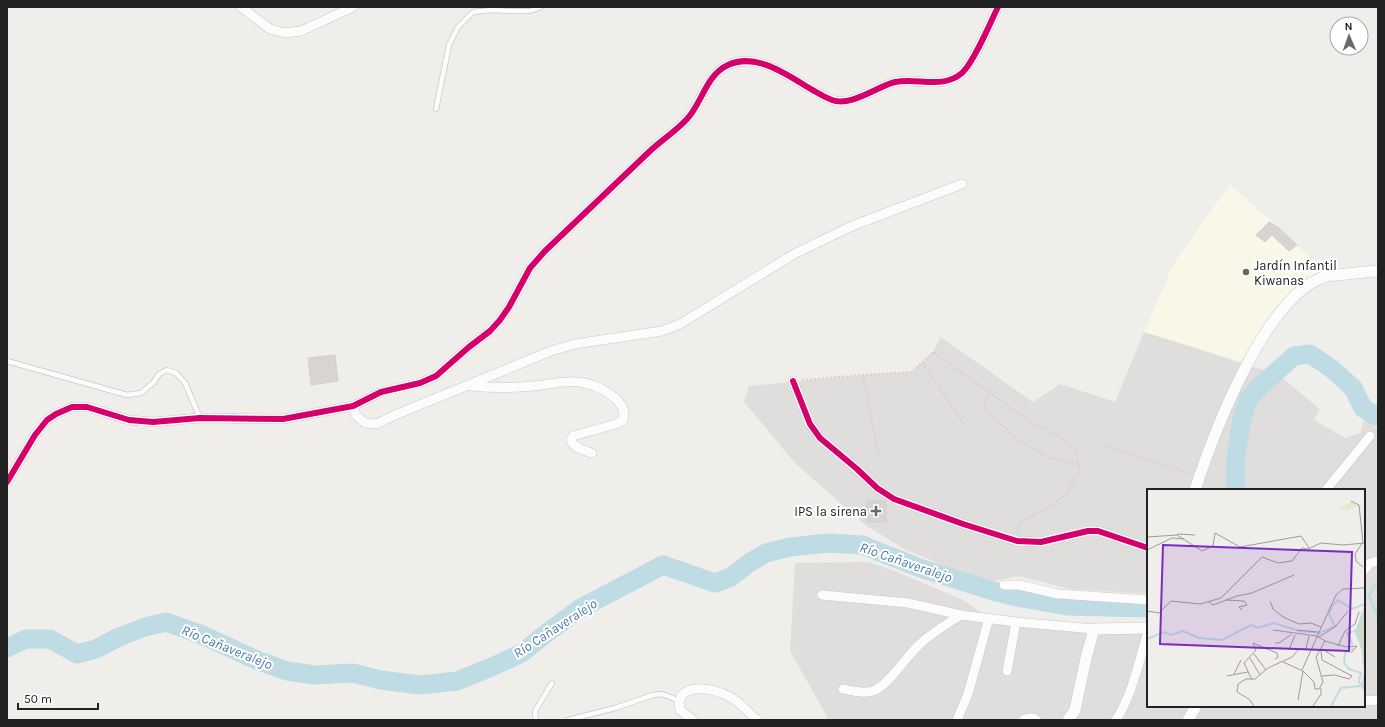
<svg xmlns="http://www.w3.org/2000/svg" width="1385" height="727" viewBox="0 0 1385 727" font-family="Karla,sans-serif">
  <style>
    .residential { fill: #dfdedc }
    .education { fill: #f8f7e8 }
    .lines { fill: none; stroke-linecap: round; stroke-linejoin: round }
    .stream { stroke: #bfdbe3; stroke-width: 3 }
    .river { stroke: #bfdbe3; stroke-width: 19 }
    .building { fill: #d7d4d2; stroke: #d3d0cc }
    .service-casing { stroke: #c9c8c7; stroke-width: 6 }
    .minor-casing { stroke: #c9c8c7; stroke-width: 10 }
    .tertiary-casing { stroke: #c9c8c7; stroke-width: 12 }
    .path { stroke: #dccecd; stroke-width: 2; stroke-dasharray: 2 2; stroke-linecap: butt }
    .service { stroke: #fdfcfc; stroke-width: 4.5 }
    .minor { stroke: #fdfcfc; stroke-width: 9 }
    .tertiary { stroke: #fdfcfc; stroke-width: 11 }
    .cycleway-casing { stroke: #fff; stroke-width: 8 }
    .cycleway { stroke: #d6006c; stroke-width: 6 }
    .poi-dot { fill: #6a6968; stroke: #fff; stroke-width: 1.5 }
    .labels { text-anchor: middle; stroke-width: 4; stroke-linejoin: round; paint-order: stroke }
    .poi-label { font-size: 13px; fill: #222; stroke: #fff; text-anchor: start }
    .water-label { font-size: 14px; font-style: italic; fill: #4a7aab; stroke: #fff }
    .inset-river { fill: none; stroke: #bfdbe3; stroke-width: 2 }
    .inset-road { fill: none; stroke: #9e9c9b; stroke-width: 1 }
    .view { fill: #7b2cbf; fill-opacity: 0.15; stroke: #7b2cbf; stroke-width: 2 }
    .inset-edge { fill: none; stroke: #222; stroke-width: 2 }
  </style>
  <rect width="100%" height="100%" fill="#f0eeeb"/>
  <polygon class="residential" points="1144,332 1279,375 1320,409 1314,420 1345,438 1360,433 1365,417 1378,430 1378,720 829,720 790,651 795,563 868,562 895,571 963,600 989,618 1148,628 1148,706 1364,706 1364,490 1148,490 1148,594 1070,589 1019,576 991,582 959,572 904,549 864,524 796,464 744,402 749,386 863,375 912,372 933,352 941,337 1033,402 1060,384 1115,402"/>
  <polygon class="education" points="1230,184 1321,267 1324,276 1305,287 1247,363 1144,332 1174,263"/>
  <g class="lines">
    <polyline class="stream" points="1378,584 1375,585 1369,595 1378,618"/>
    <g class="river">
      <polyline points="1236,490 1235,471 1237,447 1242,420 1248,400 1259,387 1294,356 1310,354 1332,369 1353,388 1363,408 1378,417"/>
      <polyline points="7,648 26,639 50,639 77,654 96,649 119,637 145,627 166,622 200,634 259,661 287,671 315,675 353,673 381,680 420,685 457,681 494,666 522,653 539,639 579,609 663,565 715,583 731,577 749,563 766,553 790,547 829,543 862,545 920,568 993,591 1017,597 1067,606 1148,608"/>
    </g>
  </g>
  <g class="building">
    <polygon points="1269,222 1279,228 1297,245 1289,251 1272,235 1265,242 1256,235"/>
    <polygon points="335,355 338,381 311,385 308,358"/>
    <polygon points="867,500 886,501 886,522 867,522"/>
  </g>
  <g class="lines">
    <g class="service-casing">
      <g id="service">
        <polyline points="436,109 449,45 458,27 473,12 491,10 512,11 530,11 541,7"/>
        <polyline points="7,361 127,395 141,393 153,383 159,374 167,370 176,373 185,383 200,418"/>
        <polyline points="536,720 535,711 552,683"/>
        <polyline points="568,720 615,708 653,695 661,694 668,696 679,701"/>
      </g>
    </g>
    <g class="minor-casing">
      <g id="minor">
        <polyline points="241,7 270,29 285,33 301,31 353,7"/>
        <polyline points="793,381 810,424 820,438 857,469 877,488 894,499 963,524 1017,541 1041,542 1088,531 1098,531 1148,548"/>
        <path d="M471,386c21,2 42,2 62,0 15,-1 32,-6 46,-4 17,2 51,18 44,38l-7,4 -43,12 -2,4c2,8 13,10 21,13"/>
        <polyline points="353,406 356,415 365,423 377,424 395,415 551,351 575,344 662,331 680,324 796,253 852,226 962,184"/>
        <path d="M7,482l28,-47 12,-15 9,-6 16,-7h15l42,13 24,2 47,-4 83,1 70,-13 28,-14 39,-9 16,-7 33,-29 21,-16 10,-11 9,-13 21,-39 15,-17c35,-33 70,-67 105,-100 12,-11 26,-20 37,-32 15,-16 19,-44 41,-54 30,-14 63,13 88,27 5,3 11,6 16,8 19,7 44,-13 63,-18 22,-5 47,8 67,-9 12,-11 28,-50 36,-66"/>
        <polyline points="1326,490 1370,436"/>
        <polyline points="1364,570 1370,563 1378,561"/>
        <polyline points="1004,585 1019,585 1058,594 1148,600"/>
        <polyline points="822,595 908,603 961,615 1016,622 1094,629"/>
        <polyline points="1007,671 1016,622"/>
        <path d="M843,689c10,2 20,5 30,2 16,-6 34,-36 48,-48 12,-11 26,-19 40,-28"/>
        <polyline points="1364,701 1378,700"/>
        <path d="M693,720l-13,-10 -1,-9c1,-3 3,-6 5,-8 12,-9 35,-2 46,4 10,5 19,16 27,23"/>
        <polyline points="957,720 968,694 989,618"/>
        <path d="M1116,720c17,-27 23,-59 32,-89"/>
      </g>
    </g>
    <g class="tertiary-casing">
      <g id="tertiary">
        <path d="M1195,490c18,-55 70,-194 129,-213 4,-2 10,-2 15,-2 13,-2 26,-3 39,-4"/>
        <polyline points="1025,720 1032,719 1035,720"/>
        <polyline points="1068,720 1075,710 1086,658 1094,629 1148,628"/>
        <polyline points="1188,720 1196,706"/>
      </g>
    </g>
    <g class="path">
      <polyline points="922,363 965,426"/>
      <polyline points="863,375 879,458"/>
      <polyline points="802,380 863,375 912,372 933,352 1031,422 1061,437 1075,450 1079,465 1080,471 1067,493 1051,506 1019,523 1018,532"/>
      <polyline points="989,391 984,408 1017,439 1049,458 1079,465"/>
      <polyline points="1107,446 1190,473"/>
    </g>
    <use href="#service" class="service"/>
    <use href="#minor" class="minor"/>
    <use href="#tertiary" class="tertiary"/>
    <g class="cycleway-casing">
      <g id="cycleway">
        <polyline points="793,381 810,424 820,438 857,469 877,488 894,499 963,524 1017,541 1041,542 1088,531 1098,531 1148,548"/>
        <path d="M7,482l28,-47 12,-15 9,-6 16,-7h15l42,13 24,2 47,-4 83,1 70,-13 28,-14 39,-9 16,-7 33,-29 21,-16 10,-11 9,-13 21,-39 15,-17c35,-33 70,-67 105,-100 12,-11 26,-20 37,-32 15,-16 19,-44 41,-54 30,-14 63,13 88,27 5,3 11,6 16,8 19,7 44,-13 63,-18 22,-5 47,8 67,-9 12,-11 28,-50 36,-66"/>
      </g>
    </g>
    <use href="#cycleway" class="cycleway"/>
  </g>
  <g class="poi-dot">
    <circle cx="1246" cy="272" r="4"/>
    <path d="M874 505h4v4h4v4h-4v4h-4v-4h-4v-4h4z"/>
  </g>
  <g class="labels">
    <g class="poi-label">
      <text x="1254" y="270">Jardín Infantil<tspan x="1254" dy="15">Kiwanas</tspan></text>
      <text x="867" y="516" text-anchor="end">IPS la sirena</text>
    </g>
    <g class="water-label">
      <text transform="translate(906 562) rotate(19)" y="5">Río Cañaveralejo</text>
      <text transform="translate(555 628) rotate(-33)" y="5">Río Cañaveralejo</text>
      <text transform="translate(227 647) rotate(22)" y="5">Río Cañaveralejo</text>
    </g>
  </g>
  <g transform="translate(1147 489)">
    <rect width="218" height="218" fill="#f0eeeb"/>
    <path d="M205,13l6,4 -11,5 -7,-4z" fill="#ddeccb"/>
    <path d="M218,119v82l-4,-2 3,-16 -3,-24 -6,-15z" fill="#cadbca"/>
    <path class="inset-river" d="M0,150l17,-7 7,3 12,-4 16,7 23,2 29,-15 7,3 16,-5 25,8 21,2 15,-7 -6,-11 3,-9 6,-6 14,9 13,-5M206,156l-6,-12 9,-2 9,-23M207,159l-9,5 -1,10 5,6 12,4 -2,9 6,8M184,217l10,-18 19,-2"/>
    <path class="inset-road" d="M204,12l8,4 4,37 -8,12 1,7 7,6M30,45l18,1M0,48l30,-2 25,16 11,-5 2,-13 25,14 61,-11 8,12M0,61l25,-12 12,1M79,111l18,1 3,4 -8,2 3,3M123,112l3,8 10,8 16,7 12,-1 10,4M62,113l4,3 24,-9 15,-3 42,-18M0,122l12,2 12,-12 29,3 21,-6 41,-41 16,6 14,-2 10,-13 6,1 13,-6 22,2 22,-2M126,141l44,6 8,5 -9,16 7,25 -4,7h-4l-1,-7 -11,-11 -20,-9M150,141l21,2M172,148l16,-10 13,-16M178,152l21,6 11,-1 -6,7M128,154h4l13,-9M191,157l7,-15 10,-7 4,-12M175,160l13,8M142,161l6,-15M174,162l1,9 30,16 -3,3 -14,-4 -13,1M107,165l12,16M103,169l10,17M155,181l34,-75 7,-6 22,-1M87,185l7,-14M80,187l21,-4M105,191l-8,-17 12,-13 -3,-7 24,10 1,4 -3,2M151,211l5,-29M107,217l-5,-7 -12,-7 1,-8 8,-5h9l13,-11 24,-11 7,-8h7l3,-13M166,217l8,-12v-6"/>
    <path class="view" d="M16,56l189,7 -3,99 -189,-7z"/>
    <rect width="218" height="218" class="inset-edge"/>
  </g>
  <rect width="1385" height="727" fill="none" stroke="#222222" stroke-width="16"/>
  <g transform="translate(1349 36) rotate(358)"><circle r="19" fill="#ffffff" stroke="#a7a7a7"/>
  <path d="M0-3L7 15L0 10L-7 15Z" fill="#6a6968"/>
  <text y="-6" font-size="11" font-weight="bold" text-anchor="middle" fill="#222222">N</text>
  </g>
  <path d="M18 703v6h80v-6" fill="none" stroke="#222222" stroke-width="2"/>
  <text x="24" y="703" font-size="12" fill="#222222" stroke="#ffffff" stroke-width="3" paint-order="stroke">50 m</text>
</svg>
